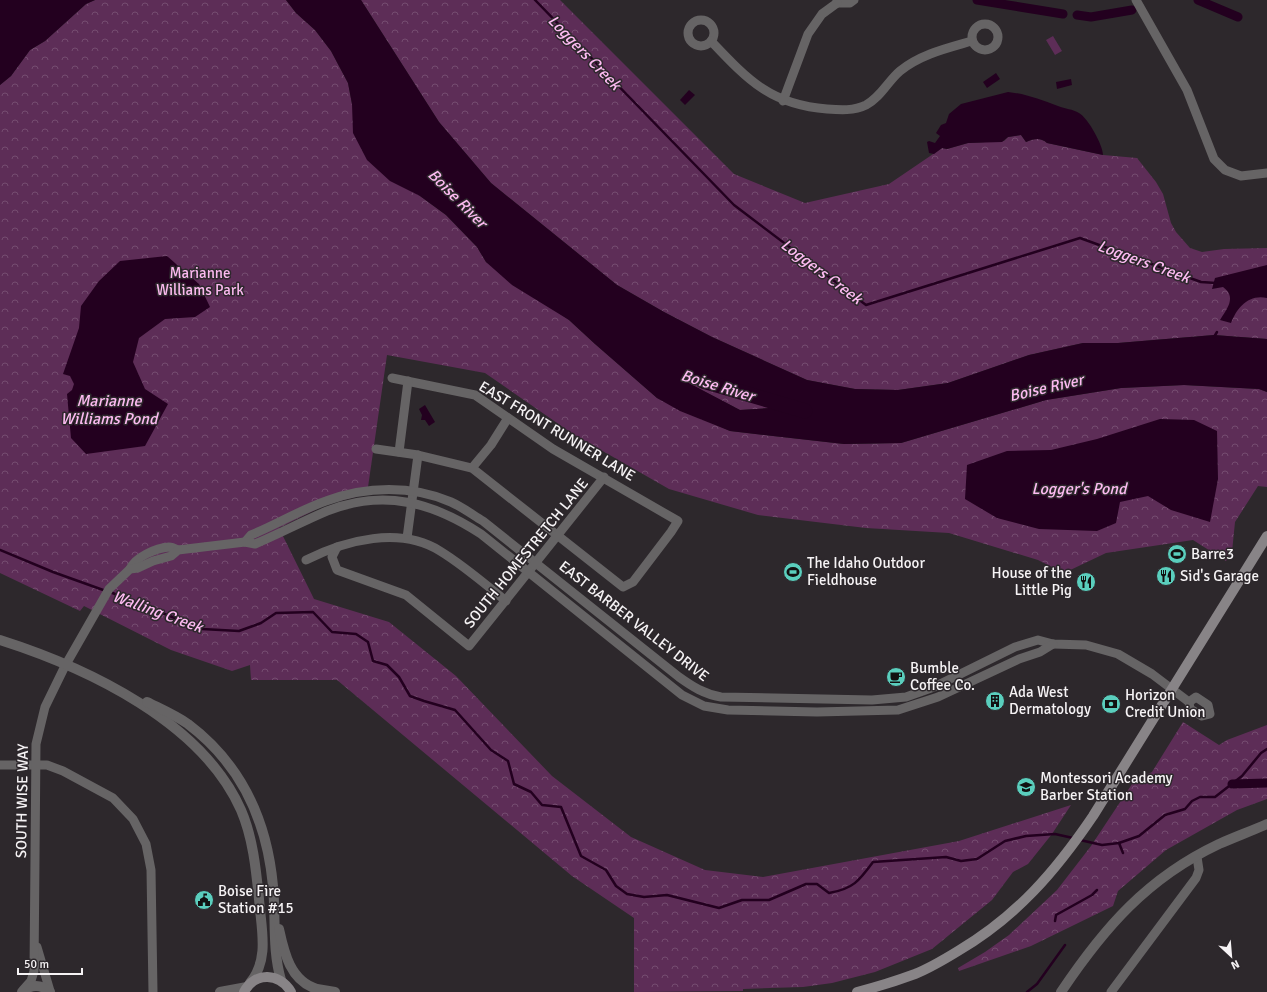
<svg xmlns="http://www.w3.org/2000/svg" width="1267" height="992" viewBox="0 0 1267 992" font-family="Signika,sans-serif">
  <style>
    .forest { fill: url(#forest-crowns) }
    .pitch { fill: #5d2d57 }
    .water { fill: #23001f; fill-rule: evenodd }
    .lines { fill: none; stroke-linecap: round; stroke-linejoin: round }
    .stream { stroke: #23001f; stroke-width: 2.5 }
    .canal { stroke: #23001f; stroke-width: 9 }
    .river { stroke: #23001f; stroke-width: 15 }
    .minor { stroke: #666465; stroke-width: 9 }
    .tertiary { stroke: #666465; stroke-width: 10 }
    .secondary { stroke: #888487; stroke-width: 10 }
    .labels { text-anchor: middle; stroke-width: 3; stroke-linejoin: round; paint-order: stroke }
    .park-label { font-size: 15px; fill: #fbb9ef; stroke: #2d282c }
    .street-label { font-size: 15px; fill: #f6f3f5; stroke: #2d282c }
    .poi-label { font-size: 15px; fill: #f6f3f5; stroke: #2d282c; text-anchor: start }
    .water-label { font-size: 16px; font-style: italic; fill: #fdbbf2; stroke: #2d282c }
  </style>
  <defs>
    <pattern id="forest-crowns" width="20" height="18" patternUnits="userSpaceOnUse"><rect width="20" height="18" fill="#5d2d57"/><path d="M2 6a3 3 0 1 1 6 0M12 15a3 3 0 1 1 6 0" fill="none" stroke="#754c70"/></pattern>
  </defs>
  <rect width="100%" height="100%" fill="#2d282c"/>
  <g class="forest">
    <polygon points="95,0 286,0 296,13 315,30 331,51 348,83 352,104 420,196 446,215 477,247 486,262 569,320 595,344 657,398 730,431 844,444 901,443 1046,400 1121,388 1184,385 1259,389 1267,392 1267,487 1258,486 1235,522 1232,552 1226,561 1193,540 1106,553 1064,573 1038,560 949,533 866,528 758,515 669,489 573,434 485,373 387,355 367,494 327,504 279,528 314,599 389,622 456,676 552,776 631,837 705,870 763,877 959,841 1071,805 1052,834 1028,864 1013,872 992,900 932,949 875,972 832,983 803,987 743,989 743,991 634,992 634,918 572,876 337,680 251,680 250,665 232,671 171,650 84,606 80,611 0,573 0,85 11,76 30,50 45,41 86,4"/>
    <path d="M361,0h199l174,174 71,29 84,-19 53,-36 5,1 21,-6 36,-2 4,-4 13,-2 5,7c8,-3 14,-5 21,1l56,12 34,3 19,24 7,12 8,29 5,9 14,16 12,4 22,-3 43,-1v91l-53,-4 -96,8h-35l-54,12 -81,28 -50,7 -43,-1 -48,-9 -95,-43 -48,-25 -47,-27 -126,-102 -52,-61z"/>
    <path d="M689,380c26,8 55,6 79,15 7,2 13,6 20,9l-3,3 -45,3 -56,-29z"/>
    <polygon points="1183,722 1219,745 1227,740 1267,725 1267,799 1237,810 1166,850 1118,891 1113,906 1031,946 959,971 958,968 985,952 1009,935 1057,890 1091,846 1134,781 1152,772"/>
  </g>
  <polygon class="pitch" points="1053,36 1062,51 1055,55 1046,40"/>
  <g class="water">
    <polygon points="0,0 95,0 86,4 45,41 30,50 11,76 0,85"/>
    <path d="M286,0h75l78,122 52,61 126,102 47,27 48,25 95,43 48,9 43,1 50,-7 81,-28 54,-12h35l96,-8 53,4v53l-8,-3 -75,-4 -63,3 -75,12 -145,43 -57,1 -114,-13 -50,-20 -23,-13 -62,-54 -26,-24 -57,-35 -26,-23 -9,-15 -31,-32 -26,-19 -30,-15 -23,-21 -14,-27 -1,-29 -4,-21 -17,-32 -16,-21 -19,-17zM689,380c33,9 68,7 98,24l-2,3 -45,3 -55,-29z"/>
    <polygon points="996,73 1000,79 987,88 983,82"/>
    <polygon points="1071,79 1072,85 1057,89 1056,82"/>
    <polygon points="689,90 695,95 685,105 680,100"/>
    <path d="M1008,92c19,2 33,8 50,14 7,3 15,3 21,7 9,5 24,32 24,42l-56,-12c-7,-6 -13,-4 -21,-1l-5,-7 -13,2 -6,5 -34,1 -21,6 -5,-1 -8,6 -5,-1 -2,-11 2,-1 6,2 5,-7 -4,-3 5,-8 5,-2 3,-9 12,-10z"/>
    <polygon points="167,256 199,284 210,307 195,317 165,319 139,338 133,362 145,389 168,404 145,446 86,454 71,438 67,394 72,390 74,384 70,376 63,374 79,328 81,306 99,281 120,261"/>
    <path d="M1267,265v33c-19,-4 -30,10 -36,25l-11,-3c7,-11 17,-23 3,-33l-11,2 3,-11z"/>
    <polygon points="425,405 435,422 429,426 425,420 421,420 422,415 419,409"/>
    <polygon points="1160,419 1194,420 1217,431 1218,479 1210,522 1171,510 1148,496 1120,502 1116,523 1097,531 1039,529 997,518 965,499 967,465 1007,451 1051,450 1097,439"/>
  </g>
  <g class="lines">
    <g class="stream">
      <polyline points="535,0 734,205 866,305 1080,238 1201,282 1216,283"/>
      <polyline points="1214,337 1217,332"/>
      <polyline points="0,550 53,572 106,591"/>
      <path d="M110,592l92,37 37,2 22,-8 15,-10 37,-1 19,20 24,2 12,8 5,19 14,4 12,12 11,19 14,5 31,9 36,40 17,11 6,23 17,8 11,13 19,2 20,49 25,14 10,16 11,8 17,3 23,-2 52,13 23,-8h27l37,-16h11l12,9c24,-4 30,-12 44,-31l73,-5 15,4 16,-2 28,-18 21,-5 29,-2 18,4"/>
      <polyline points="1080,840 1102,845 1119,843 1139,836 1165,815 1185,809 1192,801 1200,797 1215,797 1242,776 1261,753 1267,749"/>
      <polyline points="1119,843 1123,853"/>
      <polyline points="1055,921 1056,915 1092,895 1097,890"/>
      <polyline points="1027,992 1037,984 1065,945"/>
    </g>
    <g class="canal">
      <polyline points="977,0 1063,14"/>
      <polyline points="1198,0 1238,17"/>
      <polyline points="1077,15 1091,17 1132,10"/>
      <polyline points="1232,784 1267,783"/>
    </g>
    <polyline class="river" points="703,381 805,411"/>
    <g class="minor">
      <polyline points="837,0 837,3 850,3 854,0"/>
      <polyline points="1136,0 1187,90 1214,159 1225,170 1241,176 1267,173"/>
      <circle cx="701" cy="33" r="13"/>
      <circle cx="985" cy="37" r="13"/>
      <path d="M711,41c37,39 60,64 116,68 13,1 27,2 39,-4 15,-8 22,-24 34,-34 21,-17 48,-23 72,-30"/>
      <polyline points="783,101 808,34 822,14 837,3"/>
      <polyline points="376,449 418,455 472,468 623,587 633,582 671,532 678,521 553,449 475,395 392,378"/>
      <polyline points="399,452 408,381"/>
      <polyline points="472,468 491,445 508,418"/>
      <polyline points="407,538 418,455"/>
      <path d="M245,542l6,-7c25,-10 49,-25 75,-34 40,-15 86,-16 125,1 11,5 22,13 32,19l196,156c14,10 25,17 42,20l151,3 34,-3 28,-10 81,-40 23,-7 15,4 33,1 32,9 34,20 37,28 1,7 12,7 8,-2 -2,-9 -12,-8 -7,5"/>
      <polyline points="337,547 332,557 337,570 406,595 469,646 604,477"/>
      <path d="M306,560c40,-20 94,-34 134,-9 23,14 45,33 66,50"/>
      <path d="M130,569c5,-12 26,-21 39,-22 3,0 7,2 9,3"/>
      <polyline points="0,765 47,765 63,771 113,798 133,819 146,844 151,870 153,992"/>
      <polyline points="37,947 50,991"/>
      <path d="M23,990l8,-9 3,-10 2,-227 9,-37 20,-41 44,-77 21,-20 8,-1 15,-7 18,-5 7,-6 67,-8 10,2c24,-10 48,-23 72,-33 57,-22 105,-9 154,23l201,161 22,11 24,4 89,2 81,-2 40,-13 81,-38 21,-7 13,-8"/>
      <polyline points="1111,992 1196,878 1199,870 1197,857"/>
    </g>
    <g class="tertiary">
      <path d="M0,640c88,28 202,82 241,170 12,28 15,59 18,89 2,29 11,60 -9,84"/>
      <path d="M147,702c14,7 28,13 41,22 53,40 79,97 85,162 3,32 -1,63 8,94"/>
      <path d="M279,929c5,23 11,52 38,60 6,1 12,2 18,3"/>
      <path d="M22,992c9,-8 19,-8 28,0"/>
      <polyline points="220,992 247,987"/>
      <path d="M1061,992c43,-64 86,-114 158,-148 16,-7 32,-13 48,-20"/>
    </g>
    <g class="secondary">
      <path d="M244,992c11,-21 36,-19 47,0"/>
      <path d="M857,992c20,-5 39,-11 58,-18 15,-6 30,-15 43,-23 59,-35 97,-79 135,-135l174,-280"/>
    </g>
  </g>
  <defs>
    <g id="stadium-disc" transform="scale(1)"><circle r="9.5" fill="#5acebd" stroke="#2d282c"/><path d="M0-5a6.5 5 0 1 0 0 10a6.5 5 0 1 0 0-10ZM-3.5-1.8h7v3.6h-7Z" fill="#111"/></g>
    <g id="restaurant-disc" transform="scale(1)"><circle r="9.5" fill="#5acebd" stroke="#2d282c"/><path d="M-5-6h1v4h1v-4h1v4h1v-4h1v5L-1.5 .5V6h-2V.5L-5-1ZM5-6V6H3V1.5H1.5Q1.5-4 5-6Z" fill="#111"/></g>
    <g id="cafe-disc" transform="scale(1)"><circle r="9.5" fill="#5acebd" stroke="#2d282c"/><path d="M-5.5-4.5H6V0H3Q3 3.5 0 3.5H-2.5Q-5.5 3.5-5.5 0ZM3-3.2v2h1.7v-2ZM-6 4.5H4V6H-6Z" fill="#111"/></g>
    <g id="building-disc" transform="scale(1)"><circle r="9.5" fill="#5acebd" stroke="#2d282c"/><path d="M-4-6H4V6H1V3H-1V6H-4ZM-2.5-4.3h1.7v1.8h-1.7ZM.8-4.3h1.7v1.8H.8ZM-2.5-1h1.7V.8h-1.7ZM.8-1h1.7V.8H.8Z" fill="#111"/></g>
    <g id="bank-disc" transform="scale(1)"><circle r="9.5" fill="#5acebd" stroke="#2d282c"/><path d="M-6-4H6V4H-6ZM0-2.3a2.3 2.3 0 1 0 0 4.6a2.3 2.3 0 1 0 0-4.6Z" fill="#111"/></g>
    <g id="school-disc" transform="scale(1)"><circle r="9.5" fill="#5acebd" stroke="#2d282c"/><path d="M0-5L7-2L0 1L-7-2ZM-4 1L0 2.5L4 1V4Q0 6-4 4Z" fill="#111"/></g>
    <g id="civic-disc" transform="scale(1)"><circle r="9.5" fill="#5acebd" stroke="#2d282c"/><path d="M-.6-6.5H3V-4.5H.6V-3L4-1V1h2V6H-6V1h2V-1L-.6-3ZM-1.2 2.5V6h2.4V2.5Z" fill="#111"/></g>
  </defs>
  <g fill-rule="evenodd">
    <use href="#stadium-disc" x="1177" y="554"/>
    <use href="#stadium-disc" x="793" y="572"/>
    <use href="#restaurant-disc" x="1166" y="576"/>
    <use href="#restaurant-disc" x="1086" y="582"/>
    <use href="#cafe-disc" x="896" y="677"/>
    <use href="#building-disc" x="995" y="701"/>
    <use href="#bank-disc" x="1111" y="704"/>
    <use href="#school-disc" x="1026" y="787"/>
    <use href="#civic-disc" x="204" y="900"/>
  </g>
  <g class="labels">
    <g class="park-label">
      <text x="200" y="278">Marianne<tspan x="200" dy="17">Williams Park</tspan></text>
    </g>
    <g class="street-label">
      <text transform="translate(557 431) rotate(31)" y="5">EAST FRONT RUNNER LANE</text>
      <text transform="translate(526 553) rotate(-51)" y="5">SOUTH HOMESTRETCH LANE</text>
      <text transform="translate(634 621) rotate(38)" y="5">EAST BARBER VALLEY DRIVE</text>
      <text transform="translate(22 801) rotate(-89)" y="5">SOUTH WISE WAY</text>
    </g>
    <g class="poi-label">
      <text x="1191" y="559">Barre3</text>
      <text x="807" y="568">The Idaho Outdoor<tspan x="807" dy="17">Fieldhouse</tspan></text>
      <text x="1072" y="578" text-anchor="end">House of the<tspan x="1072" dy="17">Little Pig</tspan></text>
      <text x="1180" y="581">Sid's Garage</text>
      <text x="910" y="673">Bumble<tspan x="910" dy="17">Coffee Co.</tspan></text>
      <text x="1009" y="697">Ada West<tspan x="1009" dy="17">Dermatology</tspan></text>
      <text x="1125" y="700">Horizon<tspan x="1125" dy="17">Credit Union</tspan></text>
      <text x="1040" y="783">Montessori Academy<tspan x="1040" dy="17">Barber Station</tspan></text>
      <text x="218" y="896">Boise Fire<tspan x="218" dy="17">Station #15</tspan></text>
    </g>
    <g class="water-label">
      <text transform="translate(585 52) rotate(46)" y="6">Loggers Creek</text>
      <text transform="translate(458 198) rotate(45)" y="6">Boise River</text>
      <text transform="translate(1144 261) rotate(20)" y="6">Loggers Creek</text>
      <text transform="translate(822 271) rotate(37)" y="6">Loggers Creek</text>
      <text transform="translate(718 385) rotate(17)" y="6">Boise River</text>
      <text transform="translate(1046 387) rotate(-13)" y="6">Boise River</text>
      <text x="109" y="406">Marianne<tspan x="109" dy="18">Williams Pond</tspan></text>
      <text x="1079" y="494">Logger's Pond</text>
      <text transform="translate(158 611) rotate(20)" y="6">Walling Creek</text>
    </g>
  </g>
  <g transform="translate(1231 956) rotate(154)" stroke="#2d282c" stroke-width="3" paint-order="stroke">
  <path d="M0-3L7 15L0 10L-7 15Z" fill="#f6f3f5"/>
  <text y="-6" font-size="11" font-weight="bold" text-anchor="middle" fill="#f6f3f5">N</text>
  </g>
  <path d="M18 968v6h64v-6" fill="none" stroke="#f6f3f5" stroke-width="2"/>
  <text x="24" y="968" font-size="12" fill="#f6f3f5" stroke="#2d282c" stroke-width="3" paint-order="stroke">50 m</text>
</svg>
